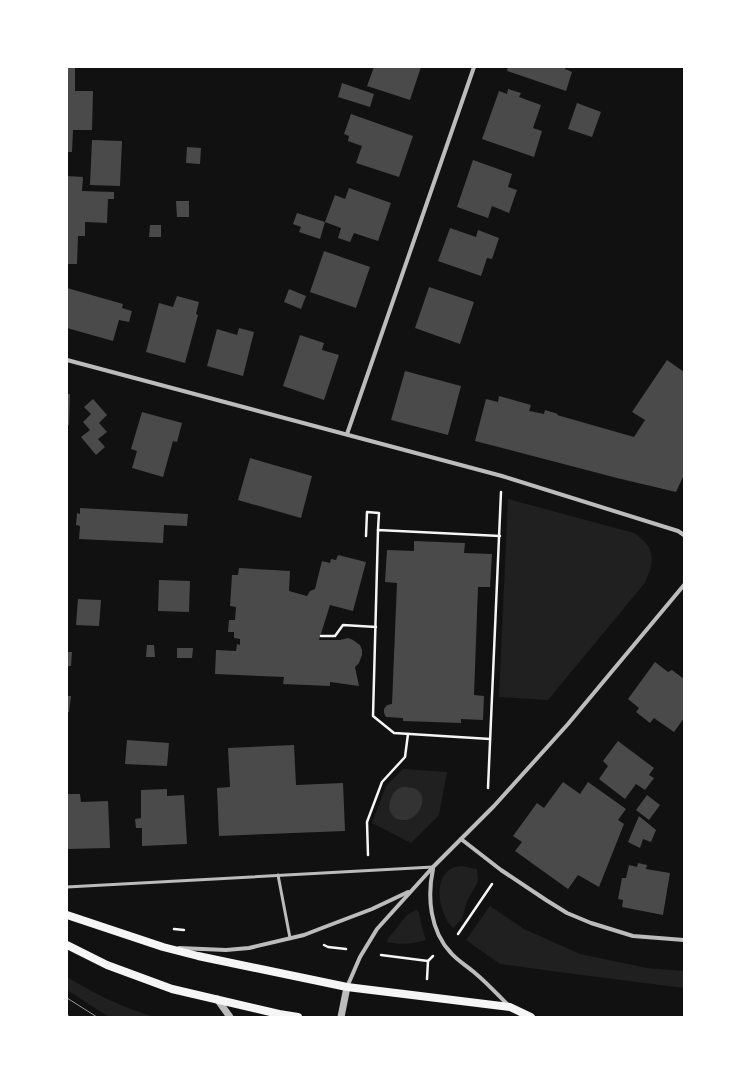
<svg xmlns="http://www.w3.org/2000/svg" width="751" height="1084" viewBox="0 0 751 1084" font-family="Cabin,sans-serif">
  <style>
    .green { fill: #202020; fill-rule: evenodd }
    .water { fill: #333 }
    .building { fill: #4a4a4a }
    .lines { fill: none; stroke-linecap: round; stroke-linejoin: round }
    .path { stroke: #f5f5f5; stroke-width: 2.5 }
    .service { stroke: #bcbcbc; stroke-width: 3 }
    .minor { stroke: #bcbcbc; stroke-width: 4 }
    .tertiary { stroke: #bcbcbc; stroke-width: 7 }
    .secondary { stroke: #f5f5f5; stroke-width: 8 }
    .tram { stroke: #9a9a9a; stroke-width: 1 }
  </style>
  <rect width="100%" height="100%" fill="#111"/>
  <g class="green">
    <path d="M508,499l126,34c4,3 11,8 14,13 8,13 2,26 -4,38l-96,116 -49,-3z"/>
    <path d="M403,769l44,3 -8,43 -28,28 -39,-20 14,-37zM407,787l9,2 4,5 -15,27c-8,-2 -13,-3 -15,-11z"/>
    <path d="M461,866l16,3 1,13 -11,19 -5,18 -9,9c-2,-3 -6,-6 -7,-10 -7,-12 -10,-35 0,-45 4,-5 9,-6 15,-7z"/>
    <polygon points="490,906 524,929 580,954 647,968 684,971 684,988 574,974 500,964 466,940"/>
    <path d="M416,910l3,2 3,16 4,12c-14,4 -24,5 -39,2v-2l20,-25z"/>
    <path d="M67,977c28,17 55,30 87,40h-45l-42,-27z"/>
  </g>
  <path class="water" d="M407,787c3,0 7,1 9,2 15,9 1,34 -15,31 -3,-1 -6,-1 -8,-4 -7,-7 -3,-22 5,-27 2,-2 6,-2 9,-2z"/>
  <g class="building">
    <polygon points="67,67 75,67 75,91 93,91 92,130 73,130 72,152 67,152"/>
    <polygon points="374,67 421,67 410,100 367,86"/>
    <polygon points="508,67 565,67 565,69 572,72 566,91 507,71"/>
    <polygon points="342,83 374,94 370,107 338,97"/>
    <polygon points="508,89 521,93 519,97 541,105 533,128 542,131 534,157 482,139 499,91 507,94"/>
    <polygon points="577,103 601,112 592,137 568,129"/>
    <polygon points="351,114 413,136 399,177 356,163 362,146 348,141 349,136 344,134"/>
    <polygon points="92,140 122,141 120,186 90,185"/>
    <polygon points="187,147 201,148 200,164 186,163"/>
    <polygon points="473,160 512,174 508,187 517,190 509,213 492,206 488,218 457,207"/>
    <polygon points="67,176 83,177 82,191 114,192 114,199 108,199 107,223 85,222 85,236 78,236 77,264 67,264"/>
    <polygon points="349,188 391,203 378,241 354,233 350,242 338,238 341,228 325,222 335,195 345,199"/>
    <polygon points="176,201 189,201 189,217 177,217"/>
    <polygon points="297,213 325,222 320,239 299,232 301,227 293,224"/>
    <polygon points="150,225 161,225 161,237 149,237"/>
    <polygon points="450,228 476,237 478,230 499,238 492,259 487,258 481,276 438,261"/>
    <polygon points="324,251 370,267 356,308 310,292"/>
    <polygon points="429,287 474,302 460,344 415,328"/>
    <polygon points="67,288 123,304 122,308 132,311 129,322 119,320 113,341 67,328"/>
    <polygon points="289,289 306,296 301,309 284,302"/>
    <polygon points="177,296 199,302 196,314 198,315 185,363 146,352 159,303 173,307"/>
    <polygon points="239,328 254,332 243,376 207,366 217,329 237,335"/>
    <polygon points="300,335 324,343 322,350 339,355 324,400 283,386"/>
    <polygon points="667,360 684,372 684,477 683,477 676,492 617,478 475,441 486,399 498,402 499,396 531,405 529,411 544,414 545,410 558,414 557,415 634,437 645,420 632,412"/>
    <polygon points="405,371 461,386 448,435 391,420"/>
    <polygon points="67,394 70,394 69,425 67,425"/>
    <polygon points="93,399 107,415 99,423 107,432 98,439 105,447 96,455 81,437 90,430 83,422 91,414 84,407"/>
    <polygon points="142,412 182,423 177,442 173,441 163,477 132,468 137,451 131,449"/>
    <polygon points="250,458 312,476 301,518 238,500"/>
    <polygon points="80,508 188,514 187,526 164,525 163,543 79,539 80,526 76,525 77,513 80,514"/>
    <polygon points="414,541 465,543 464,553 492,554 490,587 478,587 474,695 484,696 483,720 461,719 461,723 403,721 403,718 386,717 384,713 384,709 387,705 392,704 397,583 385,582 387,550 414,551"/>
    <polygon points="338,555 366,562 353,611 330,605 319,640 340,640 348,638 353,640 360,645 362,650 362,655 359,663 355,667 359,686 330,682 330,686 283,684 284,677 215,674 216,650 236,651 237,644 240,645 240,639 234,638 234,632 228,632 229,620 235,620 236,607 230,606 232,575 238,575 239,568 290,571 289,591 307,596 310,591 315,589 322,561 330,563 331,559 336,560"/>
    <polygon points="159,580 190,581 189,612 158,611"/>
    <polygon points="78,599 101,600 99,626 76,625"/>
    <polygon points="147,645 154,645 155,657 146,657"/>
    <polygon points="177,648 193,648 192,658 177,658"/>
    <polygon points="67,652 72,652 71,666 67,666"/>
    <polygon points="655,662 668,672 672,670 684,679 684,718 674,732 654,718 650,723 636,712 639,708 628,699"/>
    <polygon points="67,696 71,696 69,712 67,712"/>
    <polygon points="127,740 169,743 167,766 125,764"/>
    <polygon points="618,741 654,768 649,775 654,778 645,790 636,784 625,799 599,779 608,766 603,761"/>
    <polygon points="294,745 296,785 343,783 345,831 219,836 217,788 230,787 228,748"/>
    <polygon points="563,782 580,794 588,782 626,809 618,820 624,824 599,887 578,875 568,889 515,851 522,842 513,836 537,803 544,808"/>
    <polygon points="167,789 167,796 184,795 187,844 142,846 142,828 136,828 135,819 141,818 141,790"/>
    <polygon points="67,794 80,794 81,802 108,801 110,848 67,849"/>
    <polygon points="647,795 660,805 649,820 636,810"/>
    <polygon points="639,816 656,830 651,842 643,839 640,848 628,842"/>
    <polygon points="638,863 647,865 646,869 670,873 663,915 622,907 623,900 618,899 622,878 626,878 629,865 637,867"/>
  </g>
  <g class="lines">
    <g class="path">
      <polyline points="366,536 367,512 379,513 378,530"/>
      <polyline points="321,636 335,636 343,625 376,627"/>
      <polyline points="490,739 394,733 373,716 378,530 500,536"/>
      <polyline points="488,788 501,492"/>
      <polyline points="368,855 367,822 382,782 405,757 408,734"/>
      <polyline points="174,929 184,930"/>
      <polyline points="458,934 492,884"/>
      <polyline points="324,945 328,947 346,949"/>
      <polyline points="381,955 428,961"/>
      <polyline points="427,979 428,961 433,956"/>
    </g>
    <g class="service">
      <polyline points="278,875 290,938"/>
      <polyline points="67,887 433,867"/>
    </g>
    <g class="minor">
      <polyline points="67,360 502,476 678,531 684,535"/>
      <polyline points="347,434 474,67"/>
      <polyline points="461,839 501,870 546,900 567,913 591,923 633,936 684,940"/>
      <path d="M433,869c-6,28 -3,62 18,84 7,8 16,13 24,20 12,10 22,21 33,32"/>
      <polyline points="179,948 226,950 249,948 304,935 322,928 372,909 408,892"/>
      <polyline points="347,987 360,957 377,929 433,867 494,806 568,724 684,585"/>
    </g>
    <g class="tertiary">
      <polyline points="217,999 230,1017"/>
      <polyline points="341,1017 347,987"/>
    </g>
    <g class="secondary">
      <polyline points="67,915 163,947 198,956 347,987 510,1007 531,1017"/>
      <polyline points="67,945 107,965 172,989 279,1014 298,1017"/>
    </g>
    <g class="tram">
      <polyline points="67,998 97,1017"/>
      <polyline points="67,1015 70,1017"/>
    </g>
  </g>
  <rect width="751" height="1084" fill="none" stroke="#ffffff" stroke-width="136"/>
</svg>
